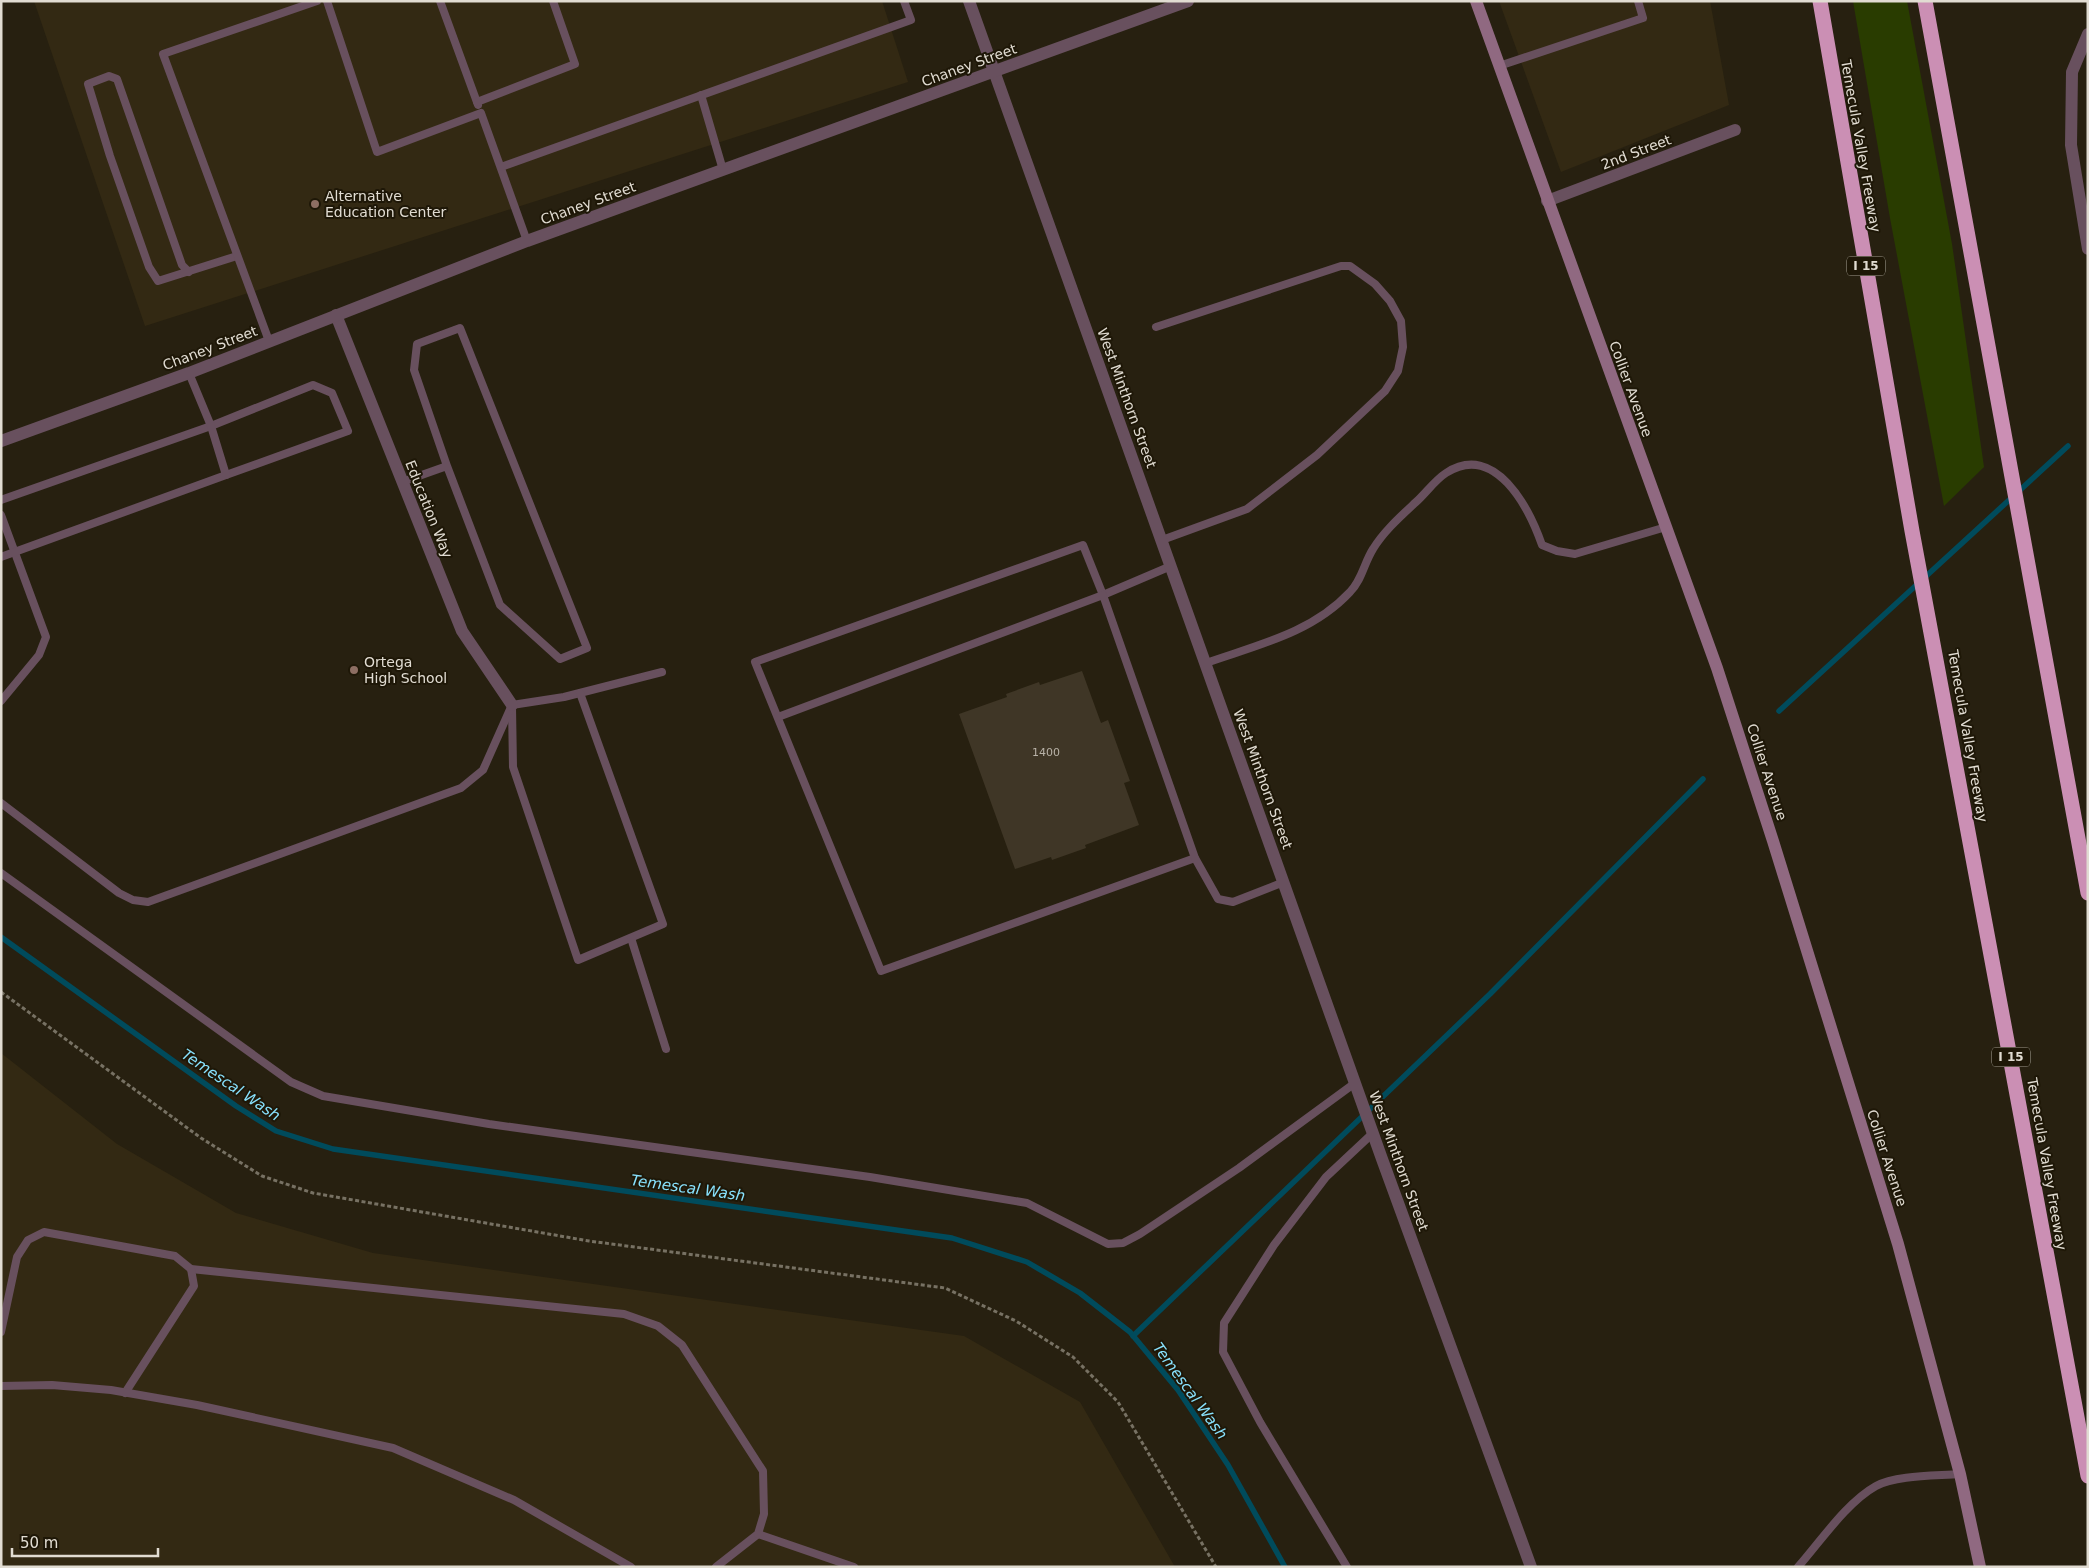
<svg xmlns="http://www.w3.org/2000/svg" width="2089" height="1568" viewBox="0 0 2089 1568" font-family="'DejaVu Sans',sans-serif">
  <style>
    .built { fill: #332913 }
    .green { fill: #293c00 }
    .lines { fill: none; stroke-linecap: round; stroke-linejoin: round }
    .stream { stroke: #004b5c; stroke-width: 5.5 }
    .building { fill: #3f3626 }
    .path { stroke: #777163; stroke-width: 3; stroke-dasharray: 4 2.5; stroke-linecap: butt }
    .service { stroke: #68505e; stroke-width: 8 }
    .minor { stroke: #68505e; stroke-width: 12 }
    .tertiary { stroke: #68505e; stroke-width: 12 }
    .secondary { stroke: #906981; stroke-width: 12 }
    .motorway { stroke: #cb8fb4; stroke-width: 15 }
    .education-dot { fill: #8d6e63; stroke: #1e1707; stroke-width: 2 }
    .labels { text-anchor: middle; stroke-width: 4; stroke-linejoin: round; paint-order: stroke }
    .number-label { font-size: 11px; fill: #b8b2a7 }
    .shield { fill: #1e1707; stroke: #a6a195; stroke-width: 1 }
    .shield-label { font-size: 12px; font-weight: bold; fill: #e1dcd2 }
    .street-label { font-size: 14px; fill: #e1dcd2; stroke: #1e1707 }
    .poi-label { font-size: 14px; fill: #e1dcd2; stroke: #1e1707; text-anchor: start }
    .water-label { font-size: 15px; font-style: italic; fill: #88e1fd; stroke: #1e1707 }
  </style>
  <rect width="100%" height="100%" fill="#272010"/>
  <g class="built">
    <polygon points="34,1 882,1 908,82 145,326"/>
    <polygon points="1499,1 1710,1 1729,105 1561,172"/>
    <polygon points="1,1053 117,1144 236,1213 373,1253 964,1336 1080,1402 1175,1567 1,1567"/>
  </g>
  <polygon class="green" points="1853,1 1907,1 1952,244 1984,467 1944,506 1890,218"/>
  <g class="lines">
    <g class="stream">
      <polyline points="1779,711 2068,446"/>
      <polyline points="1,937 236,1106 276,1131 333,1149 952,1238 1027,1262 1080,1293 1130,1332 1178,1390 1228,1465 1285,1567"/>
      <polyline points="1133,1336 1490,994 1703,779"/>
    </g>
  </g>
  <polygon class="building" points="1082,671 1101,723 1108,720 1130,781 1124,783 1139,825 1085,845 1086,848 1052,860 1051,857 1015,869 959,714 1007,697 1006,694 1039,682 1040,685"/>
  <g class="lines">
    <polyline class="path" points="1,992 201,1138 262,1176 313,1193 589,1241 945,1288 1016,1321 1073,1357 1118,1402 1216,1567"/>
    <g class="service">
      <polyline points="327,1 377,152 481,113 527,241"/>
      <polyline points="440,1 478,105"/>
      <polyline points="1499,66 1643,18 1638,1"/>
      <polyline points="701,95 723,170"/>
      <polyline points="477,102 575,64 553,1"/>
      <polyline points="501,167 911,20 904,1"/>
      <polyline points="189,272 182,265 117,79 109,76 88,84 110,156 149,267 158,281 237,256"/>
      <polyline points="1156,327 1341,266 1350,266 1375,284 1390,301 1401,321 1403,347 1398,371 1385,391 1317,455 1247,509 1162,540"/>
      <polyline points="269,341 163,54 317,1"/>
      <polyline points="402,482 447,466 500,605 560,659 587,648 460,328 417,344 414,370 447,466"/>
      <polyline points="1,500 211,426 313,385 332,393 348,431 226,475"/>
      <polyline points="1,515 46,637 39,655 1,701"/>
      <polyline points="1,557 226,475 211,426 189,373"/>
      <polyline points="1171,566 1103,595 1083,545 755,662 881,971 1195,858"/>
      <path d="M1206,663c51,-18 106,-30 144,-71 12,-12 14,-29 23,-43 11,-18 28,-33 43,-47 10,-9 19,-22 30,-29 49,-32 83,35 96,72l15,6 18,3 91,-27"/>
      <polyline points="512,705 564,697 662,672"/>
      <polyline points="512,707 513,767 578,960 663,924 580,693"/>
      <polyline points="778,717 1103,595 1195,858 1218,899 1233,902 1284,882"/>
      <polyline points="1,803 119,893 133,900 148,902 461,788 483,770 512,705"/>
      <polyline points="1,873 291,1082 323,1096 489,1124 870,1177 1027,1203 1108,1244 1123,1243 1140,1234 1239,1168 1355,1083"/>
      <polyline points="631,938 666,1049"/>
      <polyline points="191,1269 624,1314 658,1326 682,1345 763,1471 764,1514 758,1534 716,1567"/>
      <polyline points="1,1332 17,1257 28,1240 44,1232 175,1256 191,1269 194,1286 125,1393"/>
      <polyline points="1,1386 52,1385 111,1390 197,1405 393,1448 514,1500 631,1567"/>
      <polyline points="758,1534 854,1567"/>
      <polyline points="1347,1567 1260,1422 1223,1352 1224,1323 1274,1245 1326,1177 1373,1133"/>
      <path d="M1798,1567c22,-25 49,-65 78,-81 20,-11 60,-10 84,-12"/>
    </g>
    <g class="minor">
      <polyline points="969,1 1382,1159 1531,1567"/>
      <polyline points="1547,201 1735,130"/>
      <polyline points="336,315 462,631 512,705"/>
    </g>
    <g class="tertiary">
      <polyline points="2088,34 2072,72 2071,145 2088,249"/>
      <polyline points="1,441 189,373 527,241 1188,1"/>
    </g>
    <polyline class="secondary" points="1476,1 1717,668 1773,841 1898,1244 1960,1474 1980,1567"/>
    <g class="motorway">
      <polyline points="1820,1 1912,531 2088,1476"/>
      <polyline points="1925,1 2088,893"/>
    </g>
  </g>
  <g class="education-dot">
    <circle cx="315" cy="204" r="5"/>
    <circle cx="354" cy="670" r="5"/>
  </g>
  <g class="labels">
    <g class="number-label">
      <text x="1046" y="756">1400</text>
    </g>
    <g class="shield">
      <rect x="1847" y="256.5" width="38" height="19" rx="4"/>
      <rect x="1992" y="1047.5" width="38" height="19" rx="4"/>
    </g>
    <g class="shield-label">
      <text x="1866" y="270">I 15</text>
      <text x="2011" y="1061">I 15</text>
    </g>
    <g class="street-label">
      <text transform="translate(969 65) rotate(-20)" y="5">Chaney Street</text>
      <text transform="translate(1861 146) rotate(80)" y="5">Temecula Valley Freeway</text>
      <text transform="translate(1636 152) rotate(-21)" y="5">2nd Street</text>
      <text transform="translate(588 203) rotate(-20)" y="5">Chaney Street</text>
      <text transform="translate(210 348) rotate(-21)" y="5">Chaney Street</text>
      <text transform="translate(1631 389) rotate(70)" y="5">Collier Avenue</text>
      <text transform="translate(1127 398) rotate(70)" y="5">West Minthorn Street</text>
      <text transform="translate(429 509) rotate(68)" y="5">Education Way</text>
      <text transform="translate(1968 736) rotate(80)" y="5">Temecula Valley Freeway</text>
      <text transform="translate(1767 772) rotate(72)" y="5">Collier Avenue</text>
      <text transform="translate(1263 779) rotate(70)" y="5">West Minthorn Street</text>
      <text transform="translate(1887 1158) rotate(72)" y="5">Collier Avenue</text>
      <text transform="translate(1399 1161) rotate(70)" y="5">West Minthorn Street</text>
      <text transform="translate(2047 1164) rotate(80)" y="5">Temecula Valley Freeway</text>
    </g>
    <g class="poi-label">
      <text x="325" y="201">Alternative<tspan x="325" dy="16">Education Center</tspan></text>
      <text x="364" y="667">Ortega<tspan x="364" dy="16">High School</tspan></text>
    </g>
    <g class="water-label">
      <text transform="translate(231 1085) rotate(34)" y="5">Temescal Wash</text>
      <text transform="translate(688 1188) rotate(8)" y="5">Temescal Wash</text>
      <text transform="translate(1190 1391) rotate(54)" y="5">Temescal Wash</text>
    </g>
  </g>
  <rect width="2089" height="1568" fill="none" stroke="#e1dcd2" stroke-width="5"/>
  <path d="M12 1548v8h146v-8" fill="none" stroke="#e1dcd2" stroke-width="2.5"/>
  <text x="20" y="1548" font-size="15" fill="#e1dcd2" stroke="#1e1707" stroke-width="4" paint-order="stroke">50 m</text>
</svg>
